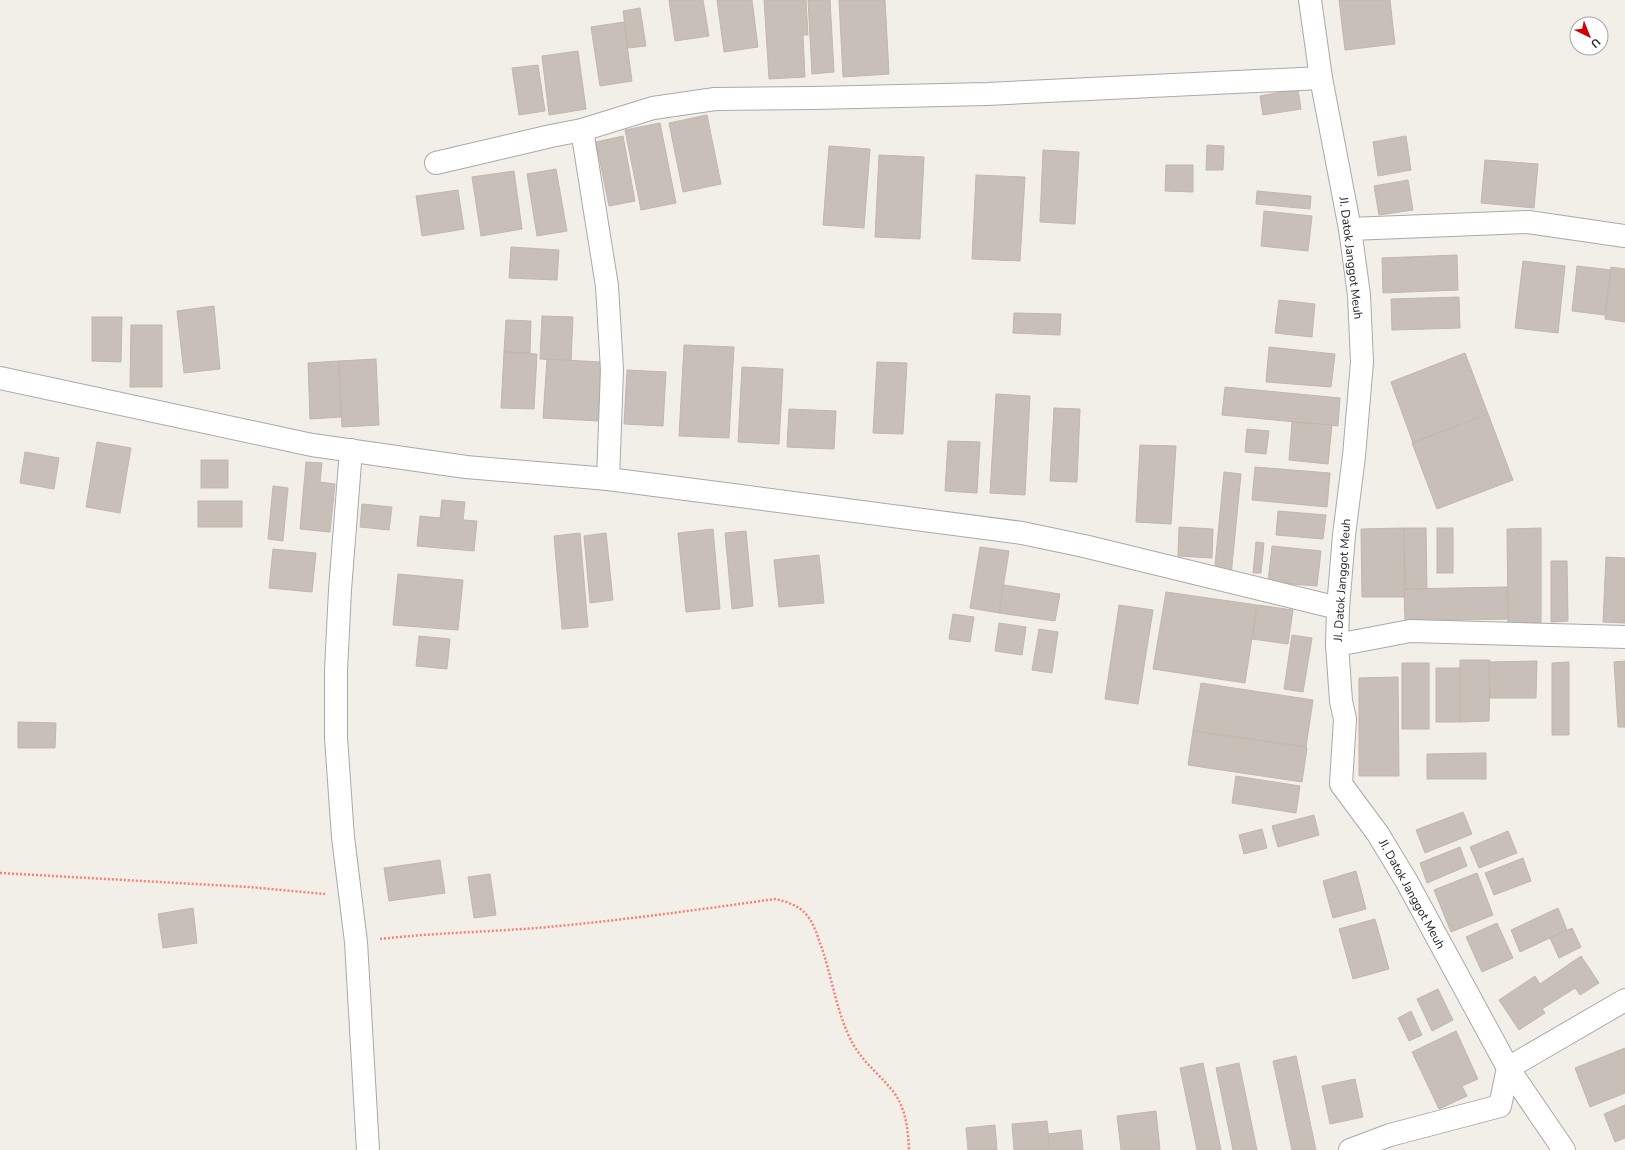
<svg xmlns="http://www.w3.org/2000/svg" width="1625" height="1150" viewBox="0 0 1625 1150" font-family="'Nunito Sans',sans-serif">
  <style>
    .building { fill: #c7bfb8; stroke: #c4b6ab }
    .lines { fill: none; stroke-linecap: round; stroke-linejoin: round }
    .minor-casing { stroke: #a9a9a9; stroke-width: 24 }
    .tertiary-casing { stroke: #a9a9a9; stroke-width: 24 }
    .path { stroke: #fa8072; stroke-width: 2.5; stroke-dasharray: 2 2; stroke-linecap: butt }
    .minor { stroke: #fff; stroke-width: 22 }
    .tertiary { stroke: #fff; stroke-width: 22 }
    .labels { text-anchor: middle; stroke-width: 3; stroke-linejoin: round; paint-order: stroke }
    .street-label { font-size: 12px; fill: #222; stroke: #fff }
  </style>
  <rect width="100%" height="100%" fill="#f2efe9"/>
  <g class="building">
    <polygon points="669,0 703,0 709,36 675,41"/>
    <polygon points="717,0 752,0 758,47 724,52"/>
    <polygon points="764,0 806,0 808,35 803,35 805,77 769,79"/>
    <polygon points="808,0 830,0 834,72 812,74"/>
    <polygon points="839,0 885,0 889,74 843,77"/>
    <polygon points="1339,0 1390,0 1395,44 1345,50"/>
    <polygon points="640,8 646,46 628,48 623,11"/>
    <polygon points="624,22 632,81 600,86 591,27"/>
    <polygon points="578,51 586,109 549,115 542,56"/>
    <polygon points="538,65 545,111 519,115 512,68"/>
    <polygon points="1298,89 1301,109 1263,115 1260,96"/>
    <polygon points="707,115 721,184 683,192 669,123"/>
    <polygon points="660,123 676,203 641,210 625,130"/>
    <polygon points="623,136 635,201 609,206 596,142"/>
    <polygon points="1406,136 1411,170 1378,176 1373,142"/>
    <polygon points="1207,145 1224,146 1223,170 1206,170"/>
    <polygon points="829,146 870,149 864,228 823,225"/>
    <polygon points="1043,150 1079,152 1075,224 1040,222"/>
    <polygon points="879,155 924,157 920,239 875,237"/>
    <polygon points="1485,160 1538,164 1534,208 1481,203"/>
    <polygon points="1166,165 1193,165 1193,192 1165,191"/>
    <polygon points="556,169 567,231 537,236 527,174"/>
    <polygon points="514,171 522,229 481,236 472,177"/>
    <polygon points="976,175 1025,177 1020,261 972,259"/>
    <polygon points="1408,180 1413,210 1379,215 1374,186"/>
    <polygon points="458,190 464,229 422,236 416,196"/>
    <polygon points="1257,191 1311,196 1310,209 1256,204"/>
    <polygon points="1264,211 1312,216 1308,251 1261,246"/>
    <polygon points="511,247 559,250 557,280 509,278"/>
    <polygon points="1457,255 1458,290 1383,293 1382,258"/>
    <polygon points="1523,261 1565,266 1558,333 1515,328"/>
    <polygon points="1577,266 1611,270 1605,315 1572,311"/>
    <polygon points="1611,267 1625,269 1625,322 1605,319"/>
    <polygon points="1459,297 1460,328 1392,330 1391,299"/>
    <polygon points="1279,300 1315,304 1312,337 1275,333"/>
    <polygon points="214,306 220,369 184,373 177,311"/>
    <polygon points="1014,313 1061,314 1060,335 1013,333"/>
    <polygon points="542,316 573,317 571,361 540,359"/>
    <polygon points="92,317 122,317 121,362 92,361"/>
    <polygon points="506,320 531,321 530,353 504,352"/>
    <polygon points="131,325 162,325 162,387 130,387"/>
    <polygon points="684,345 734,347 729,438 679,436"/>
    <polygon points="1269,347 1335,354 1331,387 1266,382"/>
    <polygon points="504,352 537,354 534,409 501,408"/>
    <polygon points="1465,353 1488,414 1413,443 1391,382"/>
    <polygon points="376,359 379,425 342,427 339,361"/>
    <polygon points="547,359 601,362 598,421 543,418"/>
    <polygon points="339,361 341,417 310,419 308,363"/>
    <polygon points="877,362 907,363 903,434 873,433"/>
    <polygon points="742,367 783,369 779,444 738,442"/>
    <polygon points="627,370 666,372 663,426 624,424"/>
    <polygon points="1225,387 1340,398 1338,426 1222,415"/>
    <polygon points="996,394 1030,396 1025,495 990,493"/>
    <polygon points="1054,408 1080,409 1077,482 1050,481"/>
    <polygon points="789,409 836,411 834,449 787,447"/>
    <polygon points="1488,414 1513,480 1437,509 1412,443"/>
    <polygon points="1292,422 1332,425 1328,464 1289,460"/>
    <polygon points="1247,429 1269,431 1266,454 1245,452"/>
    <polygon points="948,441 980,442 977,493 945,491"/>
    <polygon points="97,442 131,448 120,513 86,507"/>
    <polygon points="1140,445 1176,446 1171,524 1136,522"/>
    <polygon points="25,452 59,458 54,489 20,483"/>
    <rect x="201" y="460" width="27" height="28"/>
    <polygon points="306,462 322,463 320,482 335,484 330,532 300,529"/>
    <polygon points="1255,467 1330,473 1327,507 1252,500"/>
    <polygon points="1224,472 1241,474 1231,576 1214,575"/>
    <polygon points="273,486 288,488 283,541 268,539"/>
    <polygon points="442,500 465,502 463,520 477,521 474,551 417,546 420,516 440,518"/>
    <rect x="198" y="501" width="44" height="26"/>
    <polygon points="362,504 392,507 389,530 360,527"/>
    <polygon points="1278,511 1326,515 1323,539 1276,535"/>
    <polygon points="1179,527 1213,529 1212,558 1178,556"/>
    <polygon points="1404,528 1426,528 1427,589 1404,589"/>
    <polygon points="1404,528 1405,597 1362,597 1361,529"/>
    <rect x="1437" y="528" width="16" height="45"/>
    <polygon points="1541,528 1541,624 1508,624 1507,529"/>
    <polygon points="713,529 720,609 686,612 678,533"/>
    <polygon points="746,531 753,606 732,609 725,533"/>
    <polygon points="580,533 588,627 562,629 554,536"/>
    <polygon points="606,533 613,600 590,603 584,536"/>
    <polygon points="1256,542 1264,543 1261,573 1253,573"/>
    <polygon points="1272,546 1321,551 1317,586 1268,582"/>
    <polygon points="980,547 1009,551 999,613 970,608"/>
    <polygon points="273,549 316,553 312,592 269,588"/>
    <polygon points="819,555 824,603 779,607 774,560"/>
    <polygon points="1606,557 1625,558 1625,623 1603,622"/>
    <polygon points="1551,561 1567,561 1568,621 1551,622"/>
    <polygon points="398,574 463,580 458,630 393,625"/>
    <polygon points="1004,585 1060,594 1055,621 999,613"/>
    <polygon points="1507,587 1508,619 1405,621 1404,589"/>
    <polygon points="1166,592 1257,605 1245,683 1153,669"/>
    <polygon points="1119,605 1153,610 1138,704 1105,699"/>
    <polygon points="1258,605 1293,610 1288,644 1252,639"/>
    <polygon points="953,614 974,617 970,642 949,639"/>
    <polygon points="999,623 1026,627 1022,655 995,651"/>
    <polygon points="1039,629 1058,632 1052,673 1032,670"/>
    <polygon points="1292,635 1312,638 1303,692 1284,689"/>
    <polygon points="419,636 450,639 447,669 416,666"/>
    <polygon points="1460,660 1490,660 1489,721 1460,722"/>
    <polygon points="1537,661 1536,698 1490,698 1489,662"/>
    <polygon points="1625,661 1625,727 1618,727 1614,662"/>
    <polygon points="1569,662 1569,735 1552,735 1552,663"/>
    <rect x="1402" y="663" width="27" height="66"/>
    <rect x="1436" y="668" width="24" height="54"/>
    <polygon points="1398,677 1399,776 1359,776 1359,678"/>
    <polygon points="1201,683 1313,700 1306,747 1193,731"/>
    <polygon points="18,722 56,723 55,748 18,748"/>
    <polygon points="1193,731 1306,747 1307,748 1302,782 1188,765"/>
    <polygon points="1486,753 1486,779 1427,779 1427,754"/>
    <polygon points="1236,776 1300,786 1296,813 1232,803"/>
    <polygon points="1463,812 1472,834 1425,853 1416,830"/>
    <polygon points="1314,815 1319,835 1278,847 1272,826"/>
    <polygon points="1262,829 1267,848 1244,854 1239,835"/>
    <polygon points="1508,831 1517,853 1479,868 1470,847"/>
    <polygon points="1460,847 1467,866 1427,883 1420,863"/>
    <polygon points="1523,858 1531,881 1494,895 1485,873"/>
    <polygon points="440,860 445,893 389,901 384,868"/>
    <polygon points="1356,871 1366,909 1333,918 1323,881"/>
    <polygon points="1477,873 1493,915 1451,932 1434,890"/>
    <polygon points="490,874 496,915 474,918 468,877"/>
    <polygon points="193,908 197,943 163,948 158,914"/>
    <polygon points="1558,908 1567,930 1520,952 1511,930"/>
    <polygon points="1375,919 1389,969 1353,979 1339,929"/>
    <polygon points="1497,923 1513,958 1482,972 1466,937"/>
    <polygon points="1572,928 1581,947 1559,958 1550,938"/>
    <polygon points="1581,956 1599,983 1580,995 1575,988 1542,1009 1545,1013 1519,1030 1499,1000 1535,976 1540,984"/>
    <polygon points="1438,989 1453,1020 1432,1031 1417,999"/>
    <polygon points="1411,1011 1422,1035 1409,1041 1398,1018"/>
    <polygon points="1456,1031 1478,1079 1462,1086 1467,1096 1439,1109 1412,1052"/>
    <polygon points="1625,1048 1625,1093 1590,1107 1575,1068"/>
    <polygon points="1296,1056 1316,1150 1292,1150 1273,1061"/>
    <polygon points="1203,1063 1221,1150 1197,1150 1180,1068"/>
    <polygon points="1239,1063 1257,1150 1233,1150 1216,1068"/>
    <polygon points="1355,1079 1363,1117 1330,1124 1322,1086"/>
    <polygon points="1625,1105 1625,1138 1615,1142 1604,1114"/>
    <polygon points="1156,1111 1160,1150 1121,1150 1117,1116"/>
    <polygon points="1047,1121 1050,1150 1014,1150 1012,1124"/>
    <polygon points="995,1125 997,1150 968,1150 966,1128"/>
    <polygon points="1081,1130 1083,1150 1050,1150 1048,1134"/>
  </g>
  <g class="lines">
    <g class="minor-casing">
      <g id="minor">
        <polyline points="582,130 607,286 612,370 608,479"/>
        <polyline points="436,163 551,136 582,130 653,108 715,99 813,98 987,94 1321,78"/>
        <polyline points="1350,229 1528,222 1625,236"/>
        <polyline points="0,378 312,445 466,467 608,479 725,494 1022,533 1084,546 1338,608"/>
        <polyline points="351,450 340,590 336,670 336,738 343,837 356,942 368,1150"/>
        <polyline points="1337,645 1410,631 1625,637"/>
        <polyline points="1350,1150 1390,1135 1500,1106 1508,1068 1625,1000"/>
      </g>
    </g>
    <g class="tertiary-casing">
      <polyline id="tertiary" points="1310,0 1321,78 1350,229 1359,295 1362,362 1354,456 1344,535 1338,608 1337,645 1341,701 1345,719 1341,784 1378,834 1407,882 1508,1068 1564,1150"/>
    </g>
    <g class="path">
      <polyline points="0,873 249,887 325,894"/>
      <path d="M380,939c52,-6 105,-7 157,-11 80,-7 159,-18 238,-29 13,3 26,7 34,19 5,7 8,16 11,25 12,32 16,70 33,101 10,18 26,30 39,46 14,17 16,39 17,60"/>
    </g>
    <use href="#minor" class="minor"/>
    <use href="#tertiary" class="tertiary"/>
  </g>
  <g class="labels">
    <g class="street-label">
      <text transform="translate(1351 258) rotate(83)" y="4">JI. Datok Janggot Meuh</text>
      <text transform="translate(1342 580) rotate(-86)" y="4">JI. Datok Janggot Meuh</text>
      <text transform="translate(1412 894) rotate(61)" y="4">JI. Datok Janggot Meuh</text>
    </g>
  </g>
  <g transform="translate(1589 36) rotate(137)"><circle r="19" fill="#ffffff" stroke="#a7a7a7"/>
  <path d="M0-3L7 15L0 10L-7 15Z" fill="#d40000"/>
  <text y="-6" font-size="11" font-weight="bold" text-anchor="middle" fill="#222222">U</text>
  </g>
</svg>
